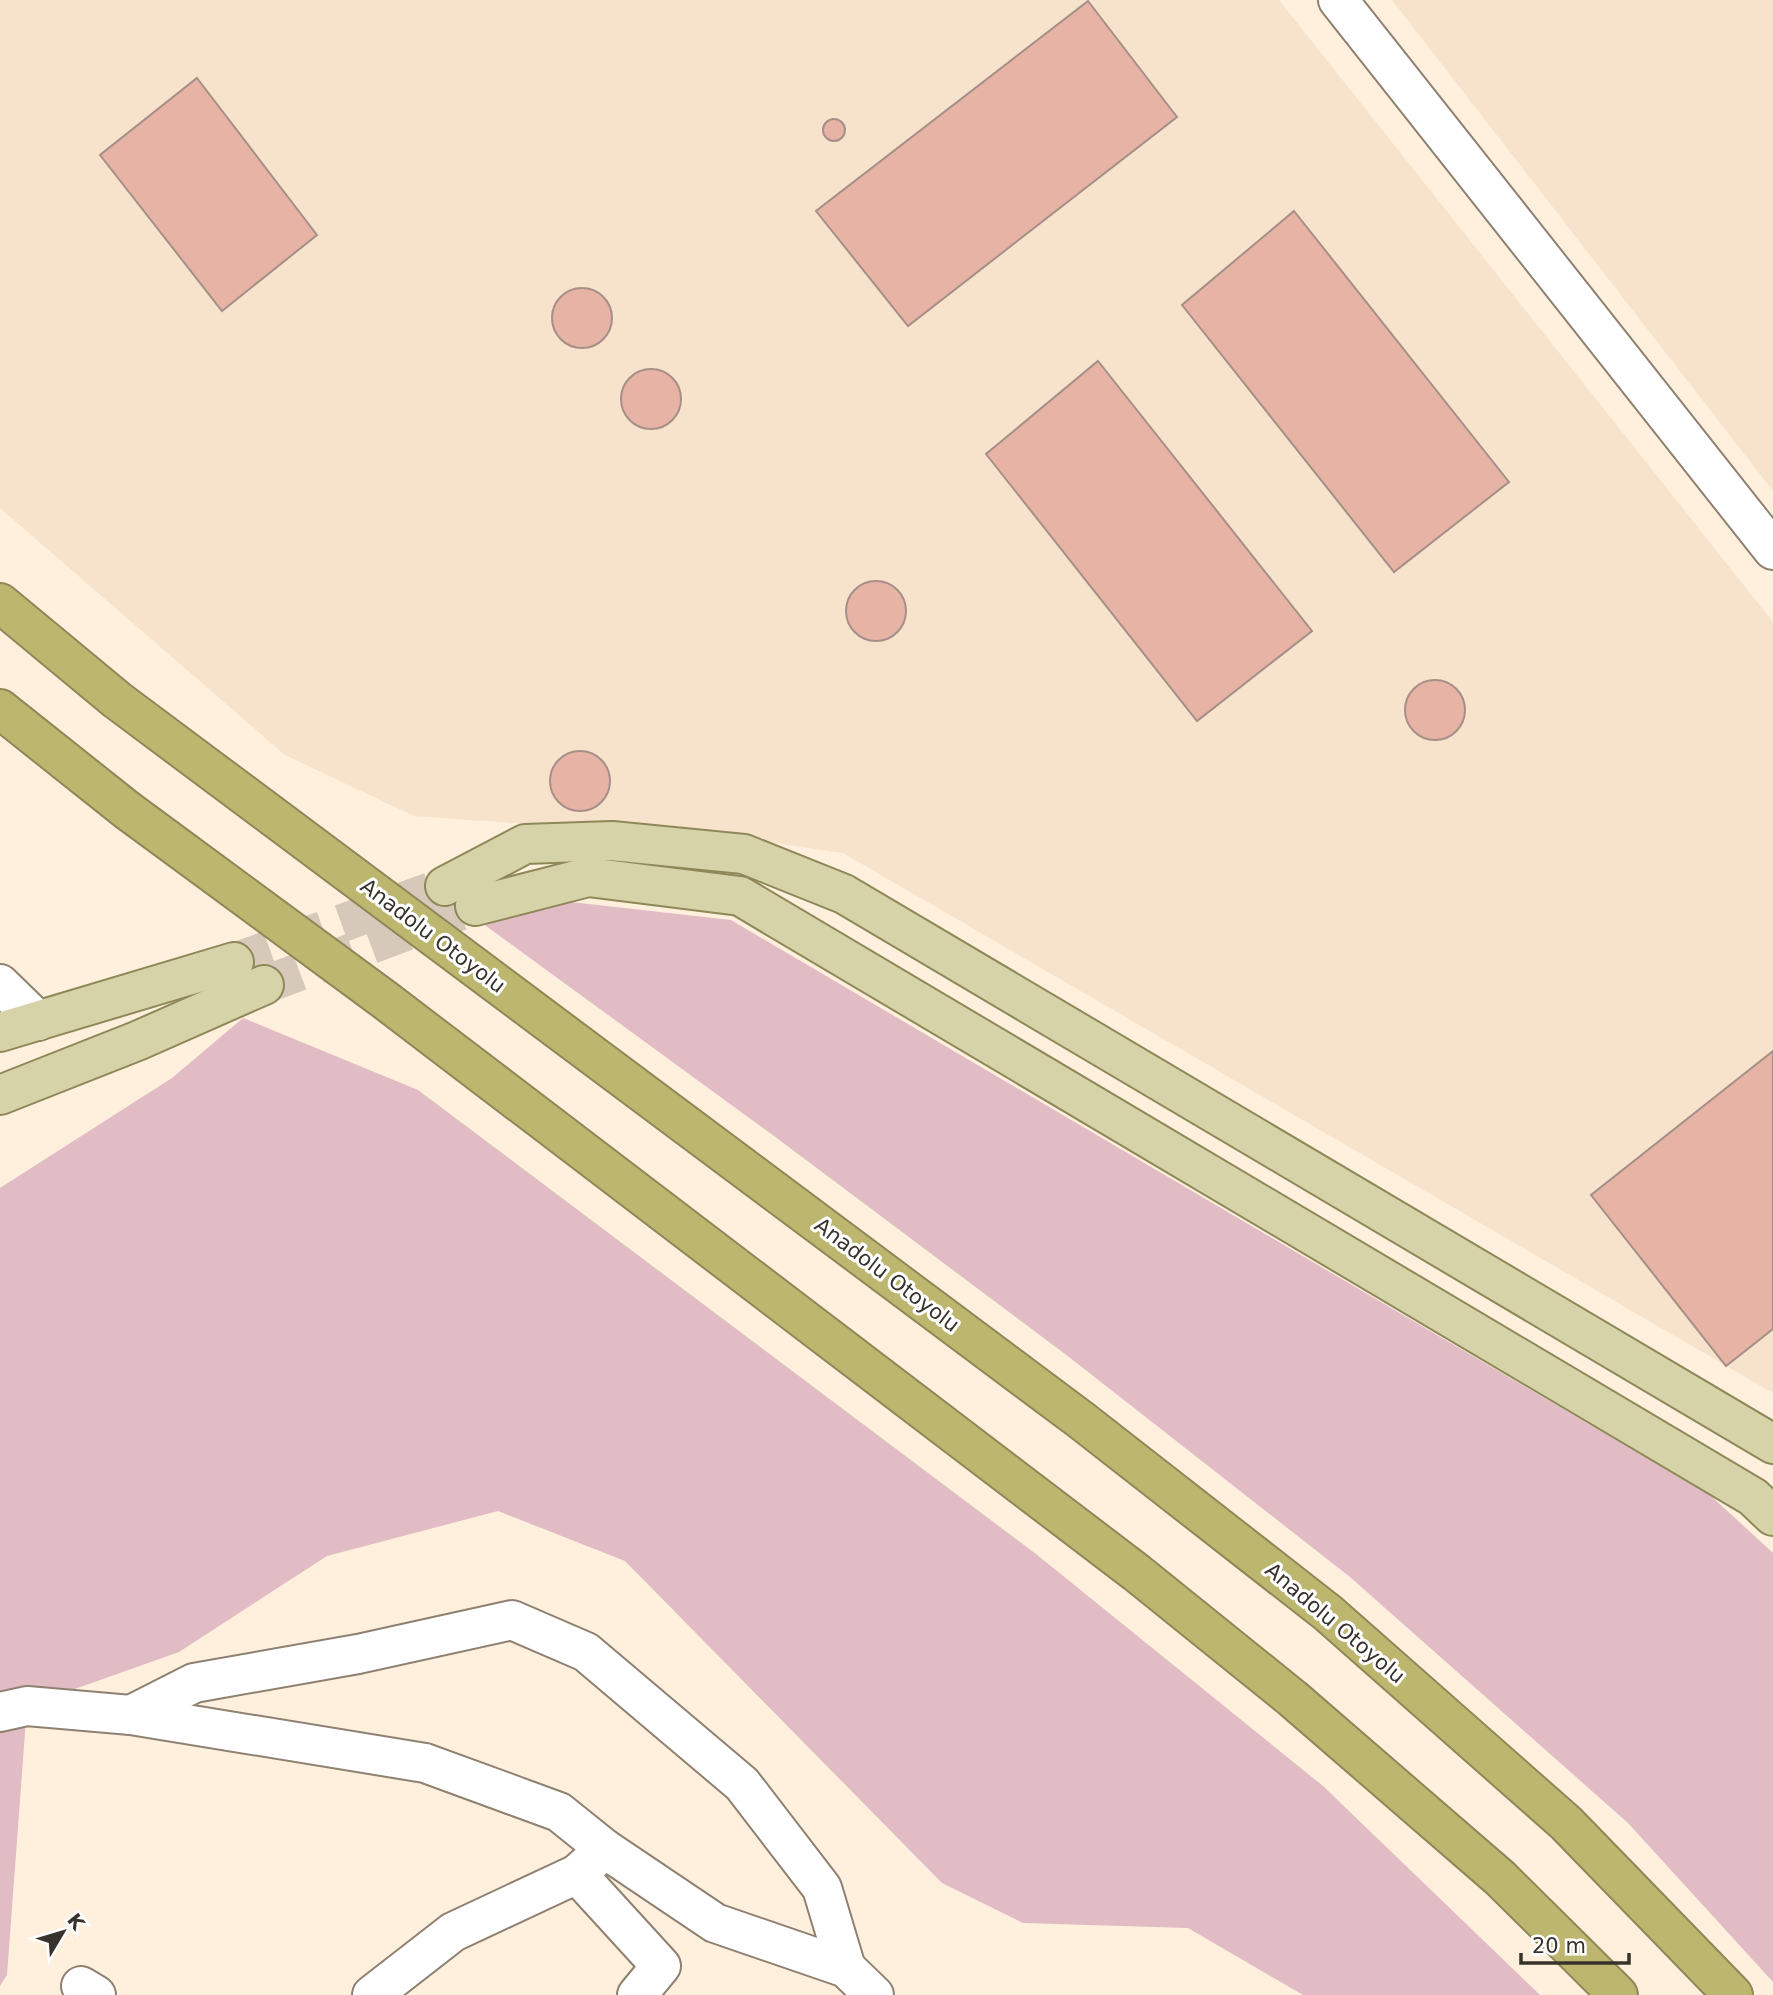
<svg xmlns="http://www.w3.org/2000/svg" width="1773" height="1995" viewBox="0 0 1773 1995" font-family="'DejaVu Sans',sans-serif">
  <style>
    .built { fill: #f7e2cb }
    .green { fill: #e1bcc4 }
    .building { fill: #e6b3a4; stroke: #a58f88; stroke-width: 2 }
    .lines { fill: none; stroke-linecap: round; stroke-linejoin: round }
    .major-tunnel { stroke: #d7c9ba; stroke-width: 38; stroke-dasharray: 38 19; stroke-linecap: butt }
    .minor-casing { stroke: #8f8171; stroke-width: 42 }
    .major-casing { stroke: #8e8858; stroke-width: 42 }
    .highway-casing { stroke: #8e8858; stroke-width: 42 }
    .minor { stroke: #fff; stroke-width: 38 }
    .major { stroke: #d7d3a9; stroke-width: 38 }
    .highway { stroke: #bdb66f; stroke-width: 38 }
    .labels { text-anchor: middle; stroke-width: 6; stroke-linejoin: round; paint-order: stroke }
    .street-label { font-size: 21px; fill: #38322c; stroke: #fff }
  </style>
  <rect width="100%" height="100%" fill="#ffefdd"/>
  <g class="built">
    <polygon points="0,0 1279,0 1773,622 1773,1393 843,853 639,823 541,825 414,816 285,755 0,508"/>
    <polygon points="1392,0 1773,0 1773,491"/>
  </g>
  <g class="green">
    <polygon points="571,902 731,920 1711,1496 1773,1553 1773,1982 1628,1823 1350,1577 1069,1357 774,1136 482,923"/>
    <polygon points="243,1018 418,1090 1036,1554 1323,1786 1540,1995 1303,1995 1188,1928 1023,1923 942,1883 625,1561 498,1511 327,1556 179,1652 27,1706 7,1975 0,1986 0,1188 172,1078"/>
  </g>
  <g class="building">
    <polygon points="1088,1 1177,117 908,326 816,211"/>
    <polygon points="197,78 317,235 222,311 100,155"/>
    <circle cx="834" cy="130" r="11"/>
    <polygon points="1294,211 1509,482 1394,572 1182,305"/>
    <circle cx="582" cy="318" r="30"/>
    <polygon points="1098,361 1312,631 1197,721 986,454"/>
    <circle cx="651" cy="399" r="30"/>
    <circle cx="876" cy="611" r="30"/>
    <circle cx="1435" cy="710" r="30"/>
    <circle cx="580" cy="781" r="30"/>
    <polygon points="1773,1051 1773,1329 1726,1366 1591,1195"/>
  </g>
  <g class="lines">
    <g class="major-tunnel">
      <polyline points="234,962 445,886"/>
      <polyline points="264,985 475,906"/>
    </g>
    <g class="minor-casing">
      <g id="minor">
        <polyline points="1338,0 1773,550"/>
        <polyline points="0,984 38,1021"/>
        <polyline points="0,1712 27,1706 131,1715 425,1763 559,1812 605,1849 715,1923 846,1968 874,1995"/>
        <polyline points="131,1715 194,1683 358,1654 512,1620 586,1652 742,1784 822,1888 846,1968"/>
        <polyline points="577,1874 661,1966 637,1995"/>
        <polyline points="81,1986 96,1995"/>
        <polyline points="372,1995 453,1932 577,1874 605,1849"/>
      </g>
    </g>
    <g class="major-casing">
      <g id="major">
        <polyline points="445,886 525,844 612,841 744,854 844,894 1773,1444"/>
        <polyline points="475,906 588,877 740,896 1753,1497 1773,1516"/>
        <polyline points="0,1032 234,962"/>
        <polyline points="0,1095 137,1041 264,985"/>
      </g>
    </g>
    <g class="highway-casing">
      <g id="highway">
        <polyline points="0,603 117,700 1081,1420 1328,1613 1566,1823 1733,1995"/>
        <polyline points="0,709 127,810 385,1000 1137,1573 1292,1698 1500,1878 1618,1995"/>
      </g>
    </g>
    <use href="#minor" class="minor"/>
    <use href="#major" class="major"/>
    <use href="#highway" class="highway"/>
  </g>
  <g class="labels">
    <g class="street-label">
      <text transform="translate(433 936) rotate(37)" y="7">Anadolu Otoyolu</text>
      <text transform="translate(887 1275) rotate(37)" y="7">Anadolu Otoyolu</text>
      <text transform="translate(1335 1623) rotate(40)" y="7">Anadolu Otoyolu</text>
    </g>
  </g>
  <g transform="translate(63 1932) rotate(52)" stroke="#ffffff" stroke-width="5" paint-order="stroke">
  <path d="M0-5L12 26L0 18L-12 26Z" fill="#38322c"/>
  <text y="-10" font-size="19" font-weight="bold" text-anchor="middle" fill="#38322c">K</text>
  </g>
  <path d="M1521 1953v10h108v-10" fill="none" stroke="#38322c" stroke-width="3.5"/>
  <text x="1532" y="1953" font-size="21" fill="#38322c" stroke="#ffffff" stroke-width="5" paint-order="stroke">20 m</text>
</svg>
